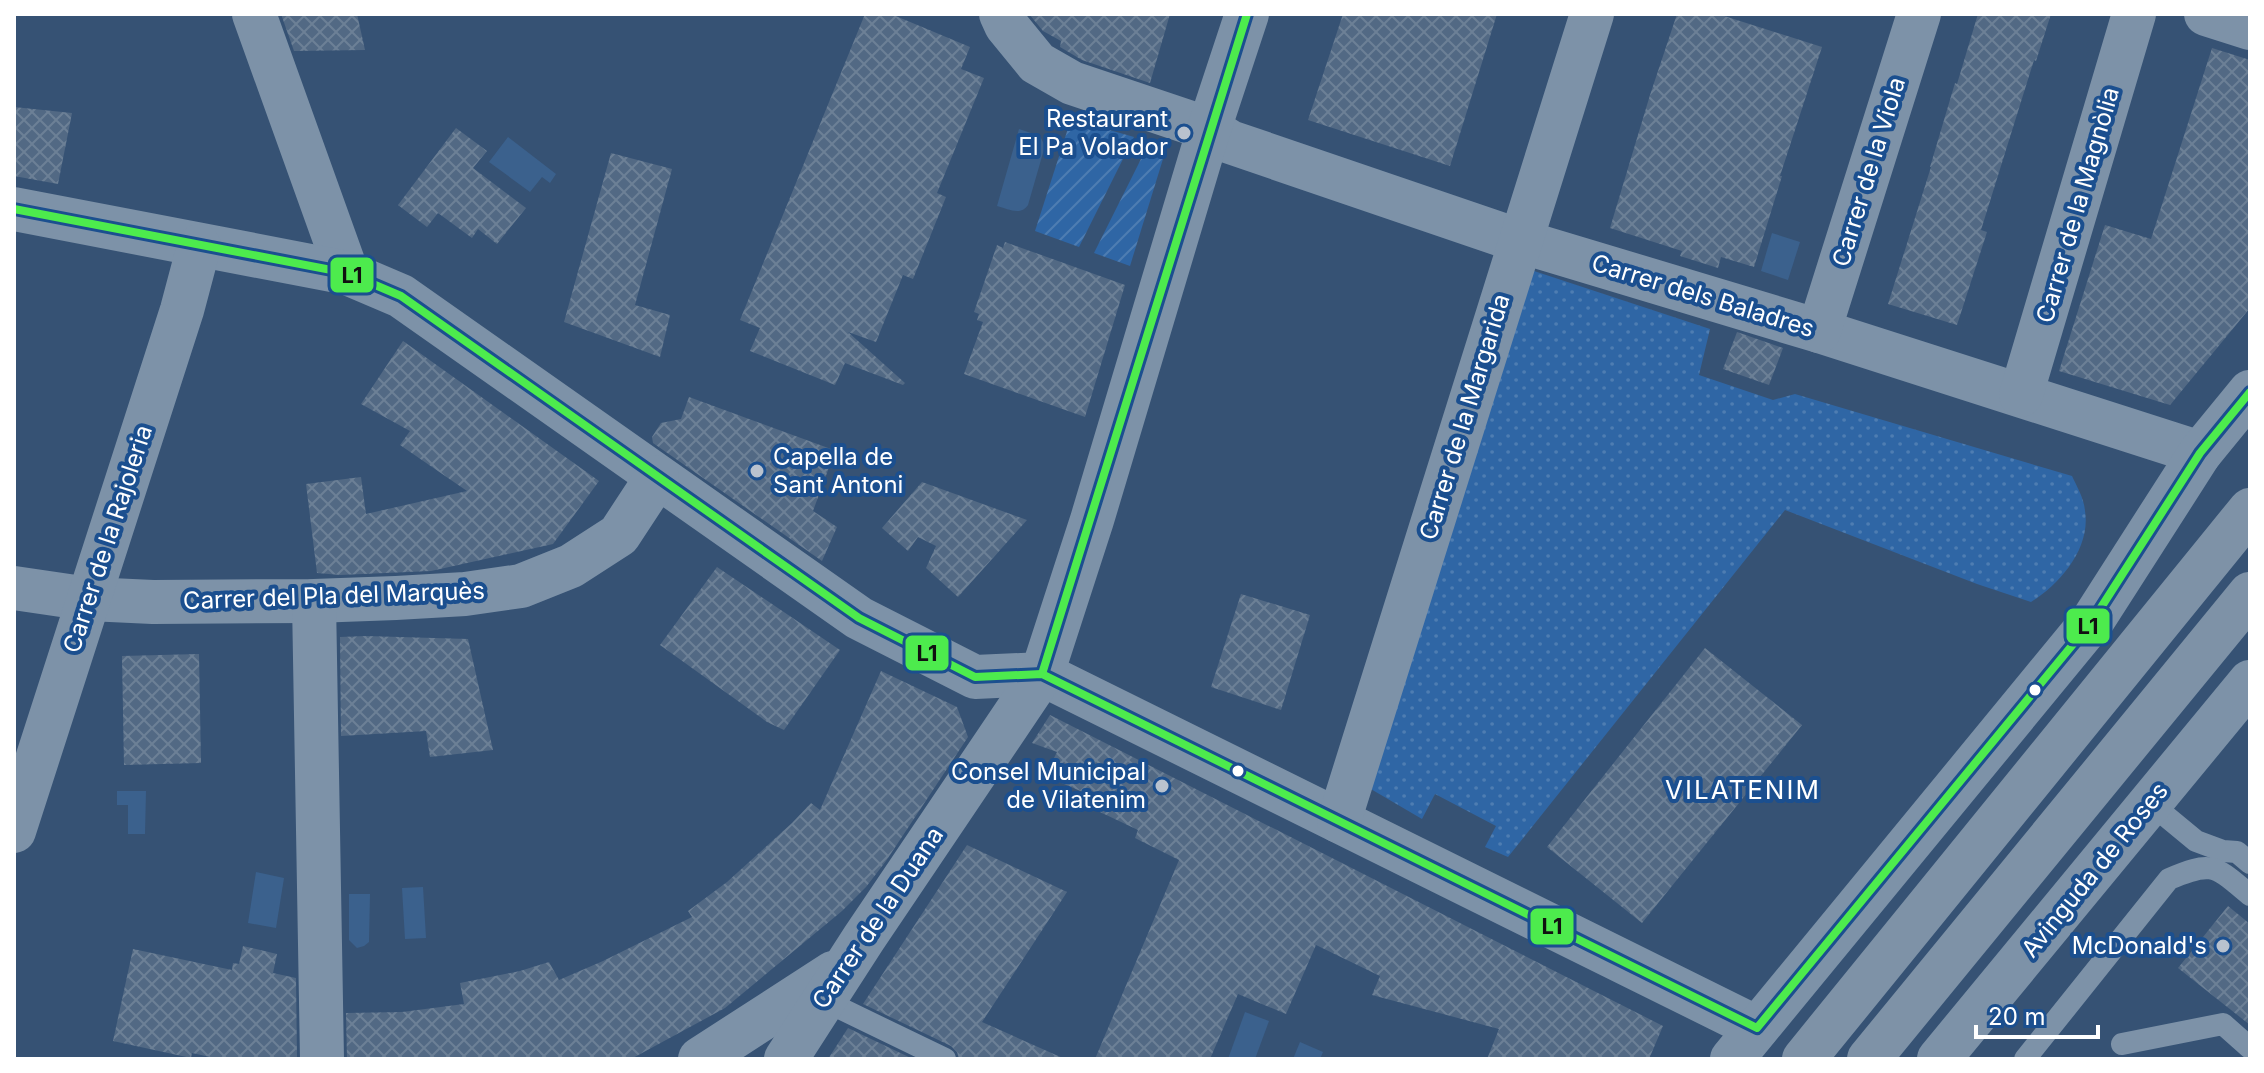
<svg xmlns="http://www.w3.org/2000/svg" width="2264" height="1073" viewBox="0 0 2264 1073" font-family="Inter,sans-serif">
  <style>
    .park { fill: url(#park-dots) }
    .garden { fill: url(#garden-furrows) }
    .water { fill: #3b618d }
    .building { fill: url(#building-cross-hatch) }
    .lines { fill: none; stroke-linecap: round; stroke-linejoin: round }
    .lane { stroke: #7d92a8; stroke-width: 22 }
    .street { stroke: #7d92a8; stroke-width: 44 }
    .highway { stroke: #7e92a7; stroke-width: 44 }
    .bus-1-casing { stroke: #1b4f8f; stroke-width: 14 }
    .bus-1 { stroke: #4deb4d; stroke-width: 8 }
    .poi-dot { fill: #b9c2ce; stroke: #1b4f8f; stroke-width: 3 }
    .bus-dot { fill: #fff; stroke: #1b4f8f; stroke-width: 3 }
    .labels { text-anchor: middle; stroke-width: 8; stroke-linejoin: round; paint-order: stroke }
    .poi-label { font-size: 24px; fill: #fff; stroke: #1b4f8f; text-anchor: end }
    .street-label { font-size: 24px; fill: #fff; stroke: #1b4f8f }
    .neighbourhood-label { font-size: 26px; letter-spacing: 2px; fill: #fff; stroke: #1b4f8f }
    .line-badge { stroke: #1b4f8f; stroke-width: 3 }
    .pale-badge-label { font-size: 22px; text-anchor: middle; font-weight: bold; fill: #111 }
  </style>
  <defs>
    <pattern id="park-dots" width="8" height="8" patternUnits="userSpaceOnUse" patternTransform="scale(2)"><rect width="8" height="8" fill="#2f66a5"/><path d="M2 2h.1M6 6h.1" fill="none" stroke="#4e7db2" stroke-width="1.8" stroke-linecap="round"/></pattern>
    <pattern id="garden-furrows" width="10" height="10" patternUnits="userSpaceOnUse" patternTransform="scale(2)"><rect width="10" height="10" fill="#2f66a5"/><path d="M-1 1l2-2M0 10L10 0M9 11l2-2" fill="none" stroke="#4e7db2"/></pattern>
    <pattern id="building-cross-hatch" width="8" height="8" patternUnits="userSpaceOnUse" patternTransform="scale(2)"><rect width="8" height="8" fill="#526984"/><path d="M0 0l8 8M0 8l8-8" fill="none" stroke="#6c8096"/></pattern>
  </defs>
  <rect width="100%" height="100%" fill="#365274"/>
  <path class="park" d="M1531,270l179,59 -11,46 74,25 22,-6 277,82c5,11 12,22 13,35 6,37 -25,73 -54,91l-54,-18 -192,-74 -277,347 -23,-10 11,-21 -61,-32 -13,25 -58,-34z"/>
  <g class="garden">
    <polygon points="1071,119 1134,137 1079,247 1035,231"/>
    <polygon points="1150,141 1167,146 1130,266 1094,253"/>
  </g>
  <g class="water">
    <path d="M1019,129l21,7 5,10 -17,59c-7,11 -20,4 -31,1z"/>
    <polygon points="508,137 556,174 550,183 542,177 530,192 489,162"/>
    <polygon points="1772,233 1800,242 1788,280 1761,271"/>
    <polygon points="146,791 145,834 128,834 128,805 117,805 117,791"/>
    <polygon points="256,872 284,878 276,928 248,923"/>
    <polygon points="423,887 426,938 405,939 402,888"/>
    <polygon points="349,894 370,894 369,942 364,946 357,948 349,940"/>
    <polygon points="1245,1012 1269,1021 1255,1059 1228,1059"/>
    <polygon points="1300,1042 1323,1052 1320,1059 1293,1059"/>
  </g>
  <g class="building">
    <polygon points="281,14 357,14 365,50 294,51"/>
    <polygon points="865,14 891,14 970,47 961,69 984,78 937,193 946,197 913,279 903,275 876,342 848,332 905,383 903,385 845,363 835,385 750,351 760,328 740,320"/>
    <polygon points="1029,14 1170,14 1150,83 1082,60 1060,47 1061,41 1043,31"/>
    <polygon points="1343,14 1497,14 1450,166 1308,120"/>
    <polygon points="1677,14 1718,14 1822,47 1780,176 1782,176 1754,267 1721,257 1718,268 1680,256 1682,251 1610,228 1650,95"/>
    <polygon points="1978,14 2051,14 2036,61 2034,60 1981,230 1987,232 1957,325 1888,304 1931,167 1930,167 1955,83 1957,84"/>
    <polygon points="2212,48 2250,60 2250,308 2170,405 2059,371 2105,225 2151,239"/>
    <polygon points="14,107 72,113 58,184 14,176"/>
    <polygon points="456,128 487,151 473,168 526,208 497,244 478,229 472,238 438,213 427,227 398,205"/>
    <polygon points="611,153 672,169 635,305 670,315 660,357 564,322"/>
    <polygon points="1005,242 1125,285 1085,417 964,374 983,322 977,320 979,314 974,312 997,245 1003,248"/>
    <polygon points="1737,332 1783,348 1769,385 1723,369"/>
    <polygon points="403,341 599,481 553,544 431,571 340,575 317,573 306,484 361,477 366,514 467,491 400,445 410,431 361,404"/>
    <polygon points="689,397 831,449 831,462 813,511 837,527 822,561 653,443 652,437 661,423 681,419"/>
    <polygon points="922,482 1027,520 958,597 926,568 936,546 918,537 908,551 882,528"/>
    <polygon points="717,567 840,650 784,730 767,722 660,645"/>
    <polygon points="1241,594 1310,615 1281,710 1211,687"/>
    <polygon points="366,636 468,639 493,750 430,757 426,731 341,736 340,637"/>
    <polygon points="1705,648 1802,725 1642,923 1547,847"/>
    <polygon points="199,654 201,763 124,765 122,656"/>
    <polygon points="881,671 957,707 968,737 886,861 866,887 842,911 725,1008 631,1059 347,1059 346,1013 402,1012 464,1004 460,983 520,971 549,962 559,980 603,961 692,917 688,911 727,882 792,823 811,803 820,810"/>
    <polygon points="1050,715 1663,1026 1649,1059 1487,1059 1499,1029 1372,995 1380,976 1316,945 1286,1014 1238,994 1210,1059 1095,1059 1179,860 1135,838 1138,830 1100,812 1104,801 1045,776 1057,752 1032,743"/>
    <polygon points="967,845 1067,892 982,1022 1065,1059 959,1059 957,1052 951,1046 863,1004"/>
    <polygon points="2228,906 2250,924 2250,1025 2178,968"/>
    <polygon points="243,946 277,954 273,973 296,978 297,1059 219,1059 192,1053 191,1058 113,1041 133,949 232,970 233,963 239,964"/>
    <polygon points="848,1028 913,1059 828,1059"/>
  </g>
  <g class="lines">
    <g class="lane">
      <polyline points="2150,803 2196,841 2223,851 2237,852 2250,863"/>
      <polyline points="823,1000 945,1059"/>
      <polyline points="2122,1044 2223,1024 2250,1048"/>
      <path d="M2025,1059l144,-180c44,-19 46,-13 81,16"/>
    </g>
    <g class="street">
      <polyline points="254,14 347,273"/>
      <polyline points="1001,14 1006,25 1037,63 1072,83 1209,129 1230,142 1520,241 1819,331 2200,453"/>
      <polyline points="2206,14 2250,28"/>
      <polyline points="14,209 347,273 401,296 859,618 975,677 1042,674 1757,1028"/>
      <polyline points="1819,331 1919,14"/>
      <polyline points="2021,395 2134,14"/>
      <polyline points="14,588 89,599 153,602 314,601 396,598 465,594 521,586 571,566 619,535 657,477"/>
      <polyline points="314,601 322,1059"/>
      <polyline points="1339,821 1592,14"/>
      <polyline points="14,831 182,310 199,246"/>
      <polyline points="700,1059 833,973"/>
      <polyline points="786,1059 864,938 1042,674 1092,520 1209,129 1247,14"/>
      <polyline points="1732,1059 2093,620 2200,453 2250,392"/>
      <polyline points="1939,1059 2250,682"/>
    </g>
    <g class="highway">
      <polyline points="1804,1059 2250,510"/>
      <polyline points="1869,1059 2250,594"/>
    </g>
    <g class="bus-1-casing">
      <g id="bus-1">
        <polyline points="14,209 347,273 401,296 859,618 975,677 1042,674 1757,1028 2093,620 2200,453 2250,392"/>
        <polyline points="1042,674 1247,14"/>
      </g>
    </g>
    <use href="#bus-1" class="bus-1"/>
  </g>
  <g class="poi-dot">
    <circle cx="1184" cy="133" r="8"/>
    <circle cx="757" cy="471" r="8"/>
    <circle cx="1162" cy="786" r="8"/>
    <circle cx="2223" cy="946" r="8"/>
  </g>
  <g class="bus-dot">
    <circle cx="2035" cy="690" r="7"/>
    <circle cx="1238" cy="771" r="7"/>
  </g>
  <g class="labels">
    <g class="poi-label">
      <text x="1168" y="127">Restaurant<tspan x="1168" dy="28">El Pa Volador</tspan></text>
      <text x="773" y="465" text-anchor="start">Capella de<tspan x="773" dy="28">Sant Antoni</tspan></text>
      <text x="1146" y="780">Consel Municipal<tspan x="1146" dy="28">de Vilatenim</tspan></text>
      <text x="2207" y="954">McDonald's</text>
    </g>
    <g class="street-label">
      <text transform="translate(1869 172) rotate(-73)" y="8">Carrer de la Viola</text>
      <text transform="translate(2078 205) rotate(-74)" y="8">Carrer de la Magnòlia</text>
      <text transform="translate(1703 296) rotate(17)" y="8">Carrer dels Baladres</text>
      <text transform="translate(1465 417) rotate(-73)" y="8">Carrer de la Margarida</text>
      <text transform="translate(108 539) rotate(-72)" y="8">Carrer de la Rajoleria</text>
      <text transform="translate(334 596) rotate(-2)" y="8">Carrer del Pla del Marquès</text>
      <text transform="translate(2095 870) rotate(-51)" y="8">Avinguda de Roses</text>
      <text transform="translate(878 918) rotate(-56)" y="8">Carrer de la Duana</text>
    </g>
    <g class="neighbourhood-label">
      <text x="1743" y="799">VILATENIM</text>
    </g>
  </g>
  <g class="line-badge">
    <rect x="329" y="256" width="46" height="38" rx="8" fill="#4deb4d"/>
    <rect x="2065" y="607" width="46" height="38" rx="8" fill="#4deb4d"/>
    <rect x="904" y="634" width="46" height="38" rx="8" fill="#4deb4d"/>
    <rect x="1529" y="907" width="46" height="39" rx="8" fill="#4deb4d"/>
  </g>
  <g class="pale-badge-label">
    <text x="352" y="283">L1</text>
    <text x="2088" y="634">L1</text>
    <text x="927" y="661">L1</text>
    <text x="1552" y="934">L1</text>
  </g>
  <rect width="2264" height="1073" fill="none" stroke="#ffffff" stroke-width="32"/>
  <path d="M1976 1025v12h122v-12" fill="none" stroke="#ffffff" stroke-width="4"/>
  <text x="1988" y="1025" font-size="24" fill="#ffffff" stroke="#1b4f8f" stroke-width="6" paint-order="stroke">20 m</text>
</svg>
